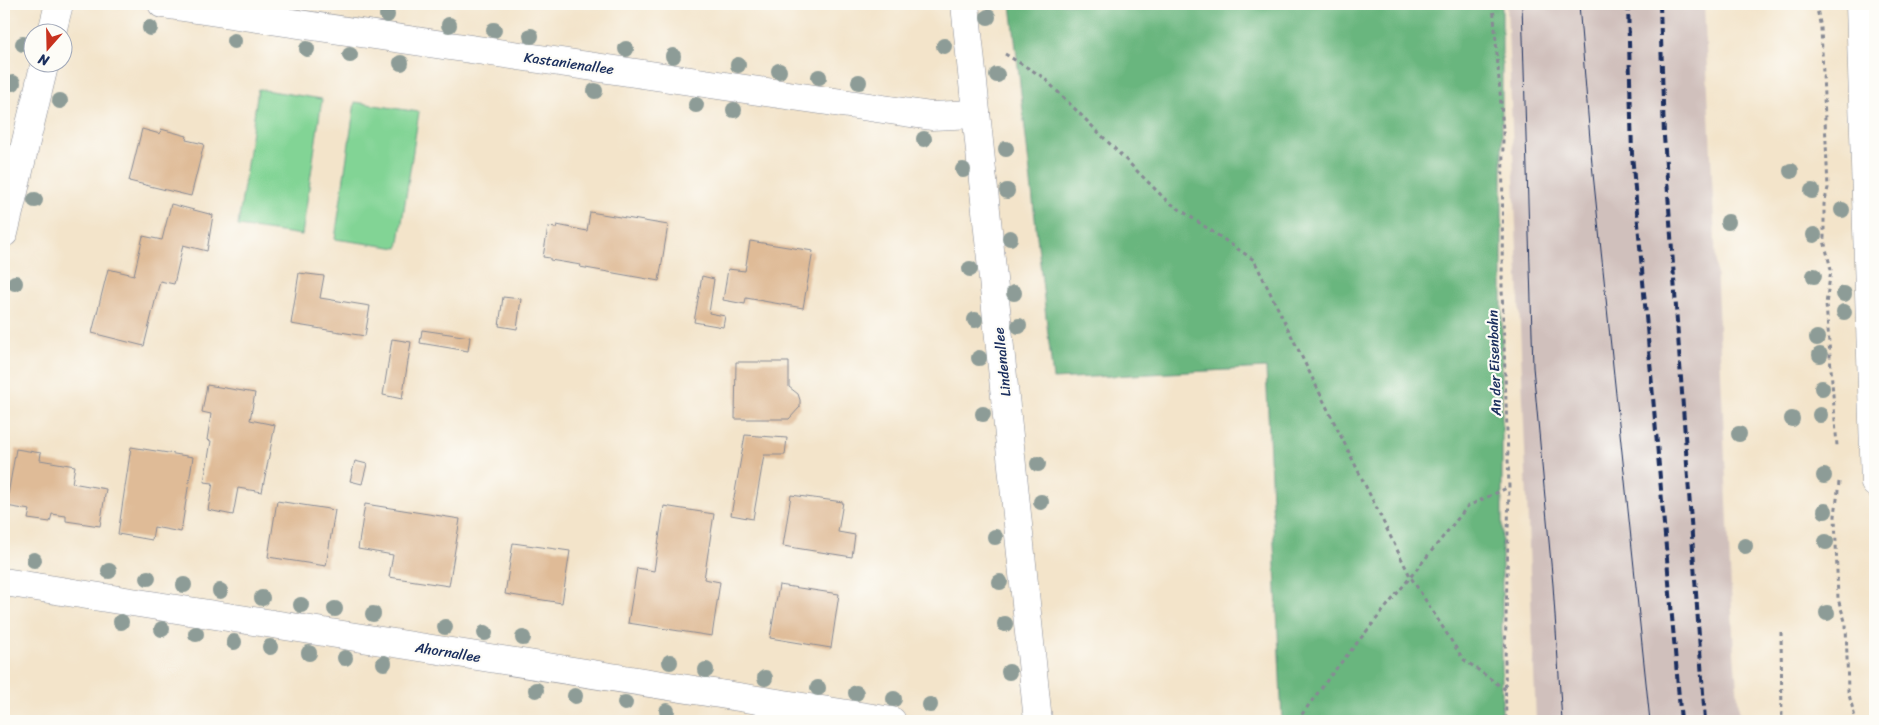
<svg xmlns="http://www.w3.org/2000/svg" width="1879" height="725" viewBox="0 0 1879 725" font-family="Sriracha,sans-serif">
  <style>
    .industrial { fill: #d0c0bc }
    .green { fill: #82d495; stroke: #4e827a }
    .forest { fill: #69b67e; stroke: #42726e }
    .building { fill: #dfbb97 }
    .lines { fill: none; stroke-linecap: round; stroke-linejoin: round }
    .minor-casing { stroke: #878a94; stroke-width: 29 }
    .secondary-casing { stroke: #878a94; stroke-width: 29 }
    .path { stroke: #878a94; stroke-width: 3; stroke-dasharray: 4 4; stroke-linecap: butt }
    .minor { stroke: #fff; stroke-width: 28 }
    .secondary { stroke: #fff; stroke-width: 28 }
    .tram { stroke: #1b2f5e; stroke-width: 1 }
    .rail { stroke: #1b2f5e; stroke-width: 4; stroke-dasharray: 8 4; stroke-linecap: butt }
    .tree { fill: #8d9c97 }
    .labels { text-anchor: middle; stroke-width: 4.5; stroke-linejoin: round; paint-order: stroke }
    .street-label { font-size: 14px; fill: #1b2f5e; stroke: #fdfcf7 }
  </style>
  <rect width="100%" height="100%" fill="#fdfcf7"/>
  <filter id="ink" filterUnits="userSpaceOnUse"><feTurbulence type="fractalNoise" baseFrequency=".02" numOctaves="2"/><feDisplacementMap in="SourceGraphic" scale="10" xChannelSelector="R" yChannelSelector="G"/><feConvolveMatrix kernelMatrix="1 2 1 2 8 2 1 2 1" color-interpolation-filters="sRGB"/></filter>
  <filter id="wash" filterUnits="userSpaceOnUse"><feTurbulence type="fractalNoise" baseFrequency=".0096" numOctaves="4" result="noise"/><feDisplacementMap in="SourceGraphic" scale="20" xChannelSelector="R" yChannelSelector="G"/><feGaussianBlur stdDeviation="1.12" result="paint"/><feColorMatrix in="noise" values="0 0 0 0 0 0 0 0 0 0 0 0 0 0 0 0 0 1.4 0 .05"/><feComposite in="paint" operator="in"/></filter>
  <g filter="url(#wash)">
    <rect width="100%" height="100%" fill="#f3e4ca"/>
    <polygon class="industrial" points="1507,4 1704,4 1734,654 1740,721 1536,721"/>
    <g class="green">
      <polygon points="258,89 322,99 302,235 238,226"/>
      <polygon points="355,102 419,112 398,248 335,239"/>
    </g>
    <polygon class="forest" points="1011,4 1502,4 1502,721 1282,721 1266,368 1053,379"/>
    <g id="blocks">
      <g class="building">
        <polygon points="142,129 160,134 161,129 187,136 186,140 204,144 191,196 129,181"/>
        <polygon points="171,204 213,215 207,251 183,245 174,284 160,281 144,346 92,333 108,269 134,275 143,236 162,240"/>
        <polygon points="590,212 668,225 659,281 580,267 581,265 550,260 550,258 543,257 548,227 556,228 557,225 587,231"/>
        <polygon points="750,241 813,251 803,308 746,298 745,304 723,300 728,269 745,271"/>
        <polygon points="299,273 324,276 320,298 370,306 365,336 291,324"/>
        <polygon points="702,276 714,279 709,313 725,316 723,327 694,322"/>
        <polygon points="503,297 521,299 517,329 499,326"/>
        <polygon points="422,330 470,337 468,351 420,343"/>
        <polygon points="392,339 411,342 402,399 383,395"/>
        <polygon points="736,362 789,362 789,387 798,394 800,400 800,407 789,419 735,419"/>
        <polygon points="207,385 255,393 250,420 275,425 262,492 238,488 233,515 208,510 213,483 204,482 211,441 207,440 211,414 202,412"/>
        <polygon points="745,435 787,438 785,455 764,455 753,519 731,515"/>
        <polygon points="131,447 193,457 181,532 154,527 152,540 118,534"/>
        <polygon points="16,449 41,453 40,460 75,466 72,483 106,489 100,526 66,521 66,516 52,514 50,522 28,519 30,510 6,506"/>
        <polygon points="355,461 367,464 362,484 350,481"/>
        <polygon points="791,495 843,502 838,532 855,535 852,557 783,546"/>
        <polygon points="277,501 335,510 326,566 268,557"/>
        <polygon points="365,504 460,519 449,586 389,577 393,555 358,549"/>
        <polygon points="664,506 714,514 704,579 720,582 712,636 628,623 637,568 654,571"/>
        <polygon points="513,543 570,551 562,603 505,594"/>
        <polygon points="779,585 839,594 831,648 770,638"/>
      </g>
    </g>
  </g>
  <g filter="url(#ink)">
    <use href="#blocks" fill-opacity="0" stroke="#878a94" stroke-width="1"/>
    <g class="lines">
      <g class="minor-casing">
        <g id="minor">
          <polyline points="162,4 931,116 976,114"/>
          <polyline points="1860,4 1875,483"/>
          <polyline points="52,32 59,4"/>
          <polyline points="4,233 45,62"/>
          <polyline points="4,582 892,721"/>
        </g>
      </g>
      <g class="secondary-casing">
        <polyline id="secondary" points="965,4 1038,721"/>
      </g>
      <g class="path">
        <polyline points="1493,4 1503,130 1502,289 1509,487 1505,662 1506,721"/>
        <polyline points="1816,4 1821,28 1828,188 1824,204 1824,240 1831,270 1826,304 1837,446"/>
        <polyline points="1005,54 1043,77 1166,200 1254,260 1410,576 1463,659 1506,690"/>
        <polyline points="1839,482 1835,516 1838,599 1846,624 1848,691 1856,721"/>
        <polyline points="1781,632 1782,721"/>
        <polyline points="1297,721 1331,675 1468,506 1509,487"/>
      </g>
      <use href="#minor" class="minor"/>
      <use href="#secondary" class="secondary"/>
      <g class="tram">
        <polyline points="1522,4 1533,367 1553,585 1562,721"/>
        <polyline points="1579,4 1592,164 1650,721"/>
      </g>
      <g class="rail">
        <polyline points="1628,4 1632,154 1681,721"/>
        <polyline points="1660,4 1664,136 1705,721"/>
      </g>
    </g>
    <g class="tree">
      <circle cx="387" cy="15" r="8"/>
      <circle cx="988" cy="17" r="8"/>
      <circle cx="449" cy="25" r="8"/>
      <circle cx="150" cy="28" r="8"/>
      <circle cx="494" cy="30" r="8"/>
      <circle cx="531" cy="36" r="8"/>
      <circle cx="234" cy="41" r="8"/>
      <circle cx="23" cy="44" r="8"/>
      <circle cx="944" cy="46" r="8"/>
      <circle cx="307" cy="49" r="8"/>
      <circle cx="626" cy="49" r="8"/>
      <circle cx="350" cy="55" r="8"/>
      <circle cx="673" cy="56" r="8"/>
      <circle cx="401" cy="63" r="8"/>
      <circle cx="738" cy="65" r="8"/>
      <circle cx="779" cy="71" r="8"/>
      <circle cx="997" cy="75" r="8"/>
      <circle cx="819" cy="77" r="8"/>
      <circle cx="859" cy="82" r="8"/>
      <circle cx="13" cy="83" r="8"/>
      <circle cx="595" cy="91" r="8"/>
      <circle cx="60" cy="101" r="8"/>
      <circle cx="696" cy="105" r="8"/>
      <circle cx="734" cy="110" r="8"/>
      <circle cx="924" cy="139" r="8"/>
      <circle cx="1006" cy="149" r="8"/>
      <circle cx="963" cy="170" r="8"/>
      <circle cx="1791" cy="171" r="8"/>
      <circle cx="1007" cy="191" r="8"/>
      <circle cx="1812" cy="191" r="8"/>
      <circle cx="35" cy="200" r="8"/>
      <circle cx="1842" cy="210" r="8"/>
      <circle cx="1728" cy="222" r="8"/>
      <circle cx="1814" cy="235" r="8"/>
      <circle cx="1010" cy="238" r="8"/>
      <circle cx="970" cy="269" r="8"/>
      <circle cx="1814" cy="276" r="8"/>
      <circle cx="15" cy="283" r="8"/>
      <circle cx="1014" cy="293" r="8"/>
      <circle cx="1844" cy="294" r="8"/>
      <circle cx="1844" cy="312" r="8"/>
      <circle cx="975" cy="320" r="8"/>
      <circle cx="1019" cy="326" r="8"/>
      <circle cx="1817" cy="338" r="8"/>
      <circle cx="1820" cy="355" r="8"/>
      <circle cx="979" cy="358" r="8"/>
      <circle cx="1822" cy="388" r="8"/>
      <circle cx="983" cy="414" r="8"/>
      <circle cx="1820" cy="415" r="8"/>
      <circle cx="1792" cy="419" r="8"/>
      <circle cx="1739" cy="434" r="8"/>
      <circle cx="1038" cy="464" r="8"/>
      <circle cx="1824" cy="476" r="8"/>
      <circle cx="1041" cy="502" r="8"/>
      <circle cx="1825" cy="511" r="8"/>
      <circle cx="995" cy="537" r="8"/>
      <circle cx="1826" cy="542" r="8"/>
      <circle cx="1745" cy="546" r="8"/>
      <circle cx="34" cy="560" r="8"/>
      <circle cx="109" cy="571" r="8"/>
      <circle cx="148" cy="578" r="8"/>
      <circle cx="1000" cy="582" r="8"/>
      <circle cx="184" cy="585" r="8"/>
      <circle cx="220" cy="591" r="8"/>
      <circle cx="262" cy="598" r="8"/>
      <circle cx="301" cy="605" r="8"/>
      <circle cx="335" cy="609" r="8"/>
      <circle cx="1827" cy="613" r="8"/>
      <circle cx="373" cy="614" r="8"/>
      <circle cx="121" cy="622" r="8"/>
      <circle cx="1005" cy="624" r="8"/>
      <circle cx="445" cy="627" r="8"/>
      <circle cx="162" cy="629" r="8"/>
      <circle cx="485" cy="633" r="8"/>
      <circle cx="196" cy="634" r="8"/>
      <circle cx="523" cy="638" r="8"/>
      <circle cx="234" cy="642" r="8"/>
      <circle cx="270" cy="647" r="8"/>
      <circle cx="309" cy="653" r="8"/>
      <circle cx="345" cy="658" r="8"/>
      <circle cx="670" cy="662" r="8"/>
      <circle cx="384" cy="663" r="8"/>
      <circle cx="706" cy="670" r="8"/>
      <circle cx="1009" cy="672" r="8"/>
      <circle cx="765" cy="678" r="8"/>
      <circle cx="818" cy="688" r="8"/>
      <circle cx="536" cy="690" r="8"/>
      <circle cx="856" cy="693" r="8"/>
      <circle cx="575" cy="696" r="8"/>
      <circle cx="894" cy="699" r="8"/>
      <circle cx="625" cy="703" r="8"/>
      <circle cx="930" cy="705" r="8"/>
      <circle cx="667" cy="711" r="8"/>
    </g>
  </g>
  <g class="labels">
    <g class="street-label">
      <text transform="translate(569 63) rotate(8)" y="5">Kastanienallee</text>
      <text transform="translate(1002 362) rotate(-96)" y="5">Lindenallee</text>
      <text transform="translate(1494 363) rotate(-92)" y="5">An der Eisenbahn</text>
      <text transform="translate(448 652) rotate(9)" y="5">Ahornallee</text>
    </g>
  </g>
  <rect width="1879" height="725" fill="none" stroke="#fdfcf7" stroke-width="20"/>
  <g transform="translate(48 48) rotate(200)"><circle r="24" fill="#fdfcf7" stroke="#a3aaba"/>
  <path d="M0-4L9 19L0 12L-9 19Z" fill="#c8321e"/>
  <text y="-8" font-size="14" font-weight="bold" text-anchor="middle" fill="#1b2f5e">N</text>
  </g>
</svg>
